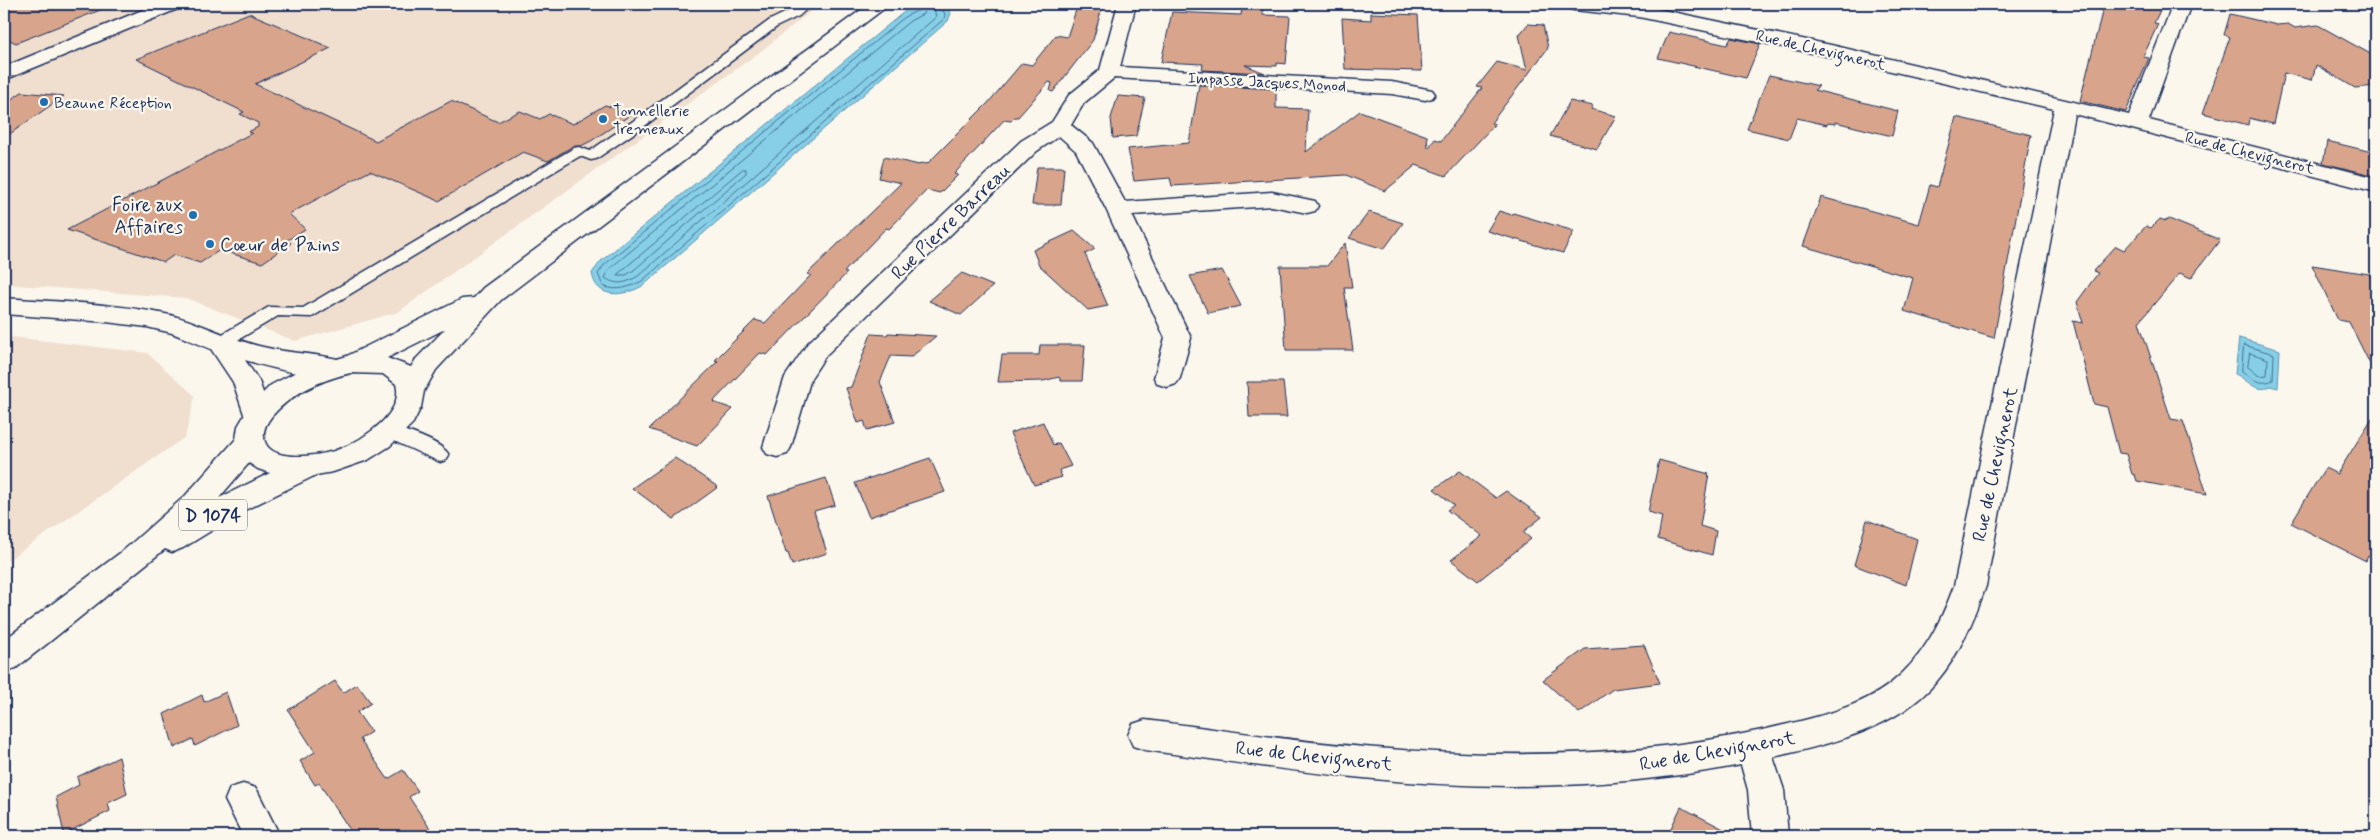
<svg xmlns="http://www.w3.org/2000/svg" width="2380" height="840" viewBox="0 0 2380 840" font-family="Mynerve,sans-serif">
  <style>
    .built { fill: #f0decf }
    .water { fill: #86cfe7; stroke: #5b8fb0 }
    .lines { fill: none; stroke-linecap: round; stroke-linejoin: round }
    .shore { stroke: #466f95; stroke-width: 1 }
    .building { fill: #d8a58c; stroke: #1b2f5e }
    .lane-casing { stroke: #1b2f5e; stroke-width: 3 }
    .street-casing { stroke: #1b2f5e; stroke-width: 3 }
    .primary-casing { stroke: #1b2f5e; stroke-width: 3 }
    .lane { fill: #fbf7ec; fill-rule: evenodd }
    .street { fill: #fbf7ec; fill-rule: evenodd }
    .primary { fill: #fbf7ec; fill-rule: evenodd }
    .poi-dot { fill: #1f6fb2; stroke: #fbf7ec; stroke-width: 2 }
    .labels { text-anchor: middle; stroke-width: 4.5; stroke-linejoin: round; paint-order: stroke }
    .far-street-label { font-size: 16px; fill: #1b2f5e; stroke: #fbf7ec }
    .far-poi-label { font-size: 16px; fill: #1b2f5e; stroke: #fbf7ec; text-anchor: start }
    .shield { fill: #fbf7ec; stroke: #5e6b89; stroke-width: 1 }
    .shield-label { font-size: 18px; font-weight: bold; fill: #1b2f5e }
    .poi-label { font-size: 19px; fill: #1b2f5e; stroke: #fbf7ec; text-anchor: end }
    .street-label { font-size: 19px; fill: #1b2f5e; stroke: #fbf7ec }
  </style>
  <rect width="100%" height="100%" fill="#fbf7ec"/>
  <filter id="ink" filterUnits="userSpaceOnUse"><feTurbulence type="fractalNoise" baseFrequency=".02" numOctaves="2"/><feDisplacementMap in="SourceGraphic" scale="10" xChannelSelector="R" yChannelSelector="G"/><feConvolveMatrix kernelMatrix="1 2 1 2 8 2 1 2 1" color-interpolation-filters="sRGB"/></filter>
  <g filter="url(#ink)">
    <g class="built">
      <polygon points="4,4 820,4 757,54 398,312 295,341 186,298 4,284"/>
      <polygon points="4,336 147,353 195,396 185,437 4,563"/>
    </g>
    <g class="water">
      <path d="M935,4l12,3 4,6 -3,8 -304,264c-18,11 -48,16 -52,-12l9,-12 303,-249 9,-5z"/>
      <path d="M2239,338l41,12 -2,38 -8,-2c-13,9 -24,-8 -35,-12z"/>
    </g>
    <g class="lines">
      <g class="shore">
        <path d="M921,4l-2,6 -13,6 -302,249 -6,9 5,12c14,6 27,1 39,-5l302,-262 1,-5 -6,-10"/>
        <path d="M927,4l-4,10 -13,7 -301,248 -4,9c12,8 22,5 33,-2l298,-259 -3,-13"/>
        <polygon points="743,169 746,169 746,173 634,270 626,275 617,275"/>
        <path d="M2244,345l30,9 -1,26c-14,6 -20,-1 -31,-9z"/>
        <polygon points="2250,353 2268,359 2267,375 2259,376 2248,367"/>
      </g>
    </g>
    <g class="building">
      <polygon points="16,4 113,4 113,5 16,43 4,37 4,8"/>
      <polygon points="1078,4 1103,4 1093,40 1053,92 1050,91 1052,83 1049,82 1018,117 1015,117 1011,121 1004,120 954,174 958,175 940,193 927,190 889,229 886,228 844,272 847,273 767,355 760,353 713,402 733,409 697,446 649,429 718,361 715,360 755,320 765,323 811,275 807,274 901,183 879,178 884,157 919,165 921,163 927,164 988,103 1022,63 1032,65 1056,35 1067,37"/>
      <polygon points="2104,4 2163,4 2154,23 2158,24 2143,57 2149,58 2126,112 2080,101"/>
      <polygon points="1242,8 1263,9 1263,15 1290,16 1286,64 1277,63 1277,66 1245,65 1265,73 1202,70 1203,64 1161,62 1172,12 1241,15"/>
      <polygon points="249,13 331,48 255,84 376,141 451,101 498,122 520,111 540,119 549,114 573,124 605,105 632,114 591,141 581,146 573,146 548,161 523,152 439,201 370,171 289,214 305,229 286,241 291,243 262,263 220,250 200,263 174,255 164,262 67,230 252,133 248,132 258,127 258,123 240,114 244,112 136,59"/>
      <polygon points="1371,13 1418,15 1422,71 1345,69 1342,18 1371,20"/>
      <polygon points="2230,14 2277,25 2288,24 2295,28 2318,25 2376,57 2376,86 2355,88 2316,65 2312,80 2284,73 2273,124 2249,118 2248,125 2203,113 2230,37 2224,35"/>
      <polygon points="1528,24 1543,25 1548,48 1491,123 1495,124 1446,176 1416,165 1385,191 1346,175 1172,186 1170,178 1134,181 1128,149 1189,143 1199,85 1276,89 1276,108 1308,109 1306,152 1360,111 1427,136 1428,148 1435,139 1441,141 1482,88 1477,87 1497,62 1527,70 1519,35"/>
      <polygon points="1669,32 1727,45 1731,38 1760,44 1746,78 1658,58"/>
      <polygon points="1769,75 1819,86 1814,90 1898,111 1892,136 1835,122 1835,124 1828,123 1827,125 1797,118 1789,139 1747,129"/>
      <polygon points="22,92 64,96 4,138 4,104"/>
      <polygon points="1118,96 1145,98 1136,136 1113,138 1111,118"/>
      <polygon points="1570,101 1593,106 1591,109 1616,116 1597,149 1550,136"/>
      <polygon points="1956,117 2031,135 1994,338 1904,311 1913,278 1803,246 1821,197 1919,224 1930,185 1937,187"/>
      <polygon points="2327,141 2376,153 2376,176 2323,163"/>
      <polygon points="1037,167 1064,167 1061,205 1032,205"/>
      <polygon points="1499,211 1512,215 1513,213 1574,231 1563,253 1487,231"/>
      <polygon points="1369,212 1403,223 1384,249 1349,238"/>
      <polygon points="2160,219 2166,221 2169,219 2220,240 2191,278 2180,273 2139,322 2171,419 2183,421 2207,494 2137,481 2135,475 2132,474 2126,454 2119,453 2107,407 2094,404 2073,321 2083,323 2077,302 2098,273 2093,271 2116,246 2124,250 2146,226 2151,228"/>
      <polygon points="1074,231 1095,249 1085,254 1108,306 1088,310 1039,265 1033,250"/>
      <polygon points="1345,243 1352,287 1344,287 1353,350 1286,350 1280,266 1327,266"/>
      <polygon points="2312,265 2369,274 2371,278 2376,279 2376,376 2349,322 2338,320"/>
      <polygon points="1222,270 1241,306 1208,313 1190,276"/>
      <polygon points="962,273 993,286 961,315 929,301"/>
      <polygon points="888,333 936,336 911,357 891,356 880,382 895,422 867,430 864,421 858,423 846,388 851,387 871,334 887,335"/>
      <polygon points="1040,345 1085,345 1082,381 1061,381 1059,377 1043,381 998,382 1002,355 1039,355"/>
      <polygon points="1247,382 1283,382 1287,417 1249,417"/>
      <polygon points="2376,412 2376,560 2368,556 2366,561 2291,523 2325,468 2337,474"/>
      <polygon points="1043,422 1053,445 1059,443 1071,466 1059,470 1062,477 1034,485 1010,433"/>
      <polygon points="675,458 718,487 674,519 632,488"/>
      <polygon points="930,458 945,492 869,517 855,483"/>
      <polygon points="1659,460 1709,474 1700,526 1716,531 1712,555 1658,539 1662,516 1648,512"/>
      <polygon points="1460,471 1496,498 1506,491 1542,517 1523,532 1531,539 1478,581 1451,560 1482,536 1447,510 1454,505 1434,489"/>
      <polygon points="826,478 835,505 814,511 827,553 792,565 788,553 786,553 768,496"/>
      <polygon points="1867,520 1917,539 1906,585 1854,565"/>
      <polygon points="1644,645 1660,683 1613,689 1579,713 1543,680 1585,649"/>
      <polygon points="335,681 343,693 357,684 371,703 357,712 371,732 360,739 388,779 403,770 418,791 409,797 435,836 354,836 319,783 315,785 300,761 315,752 288,710"/>
      <polygon points="226,692 237,725 195,746 193,739 174,748 164,714 202,695 204,702"/>
      <polygon points="119,757 127,794 108,803 110,811 64,834 56,797 79,785 77,777"/>
      <polygon points="1681,807 1737,836 1686,836 1671,828"/>
    </g>
    <g class="lines">
      <g class="lane-casing">
        <g id="lane">
          <polygon points="799,4 812,4 799,16 778,26 646,125 596,159 591,160 580,156 312,317 278,316 226,347 214,347 212,343 214,339 269,307 303,308 574,148 579,147 590,151 636,119 770,20 791,10"/>
          <path d="M389,426c15,4 52,15 60,29l-3,5 -6,2 -57,-26 -3,-4 3,-4z"/>
        </g>
      </g>
      <g class="street-casing">
        <g id="street">
          <polygon points="157,4 182,4 180,8 4,80 4,67"/>
          <polygon points="1118,4 1136,4 1120,67 1392,82 1432,90 1435,94 1432,98 1425,100 1392,94 1114,78 1084,103 1071,125 1093,143 1125,202 1272,192 1315,201 1318,206 1315,211 1307,213 1272,206 1132,215 1191,338 1180,378 1176,384 1167,387 1158,384 1154,378 1165,338 1106,209 1076,151 1059,136 1037,151 826,355 811,378 791,447 787,454 777,457 767,454 763,447 785,377 808,343 1021,141 1052,122 1069,95 1100,70"/>
          <path d="M1565,4l74,1 192,40 298,70 44,-111h18l-42,116 227,58v14l-302,-78 -88,472c-12,33 -26,68 -49,95 -39,47 -106,63 -164,76l11,33 4,46h-36l-4,-46 -7,-25c-124,24 -252,26 -378,13 -73,-7 -145,-18 -218,-28l-12,-4 -5,-11 5,-11 12,-4c73,9 145,21 219,27 134,12 271,11 403,-18 41,-10 89,-19 123,-45 33,-26 50,-60 64,-98l100,-477 -223,-52 -192,-40 -65,-7 -7,-2z"/>
          <path d="M4,298c55,4 112,5 166,17 32,8 61,25 93,32 27,7 56,6 82,14l4,6 -4,6c-27,8 -73,-5 -100,-13l14,21 12,35 -4,7 -10,3 -10,-3 -14,-41 -22,-33 -39,-16 -25,-6 -41,-5 -102,-8z"/>
          <polygon points="243,784 256,788 280,836 243,836 225,800 230,788"/>
        </g>
      </g>
      <g class="primary-casing">
        <path id="primary" d="M869,4h21l-389,296 -65,70 -12,21 -3,16 -8,16 -23,23 -22,14 -35,12 -17,3 -71,35 -62,38 -11,4 -7,-3 -117,94 -32,25 -12,4v-32l120,-90 61,-54 51,-57 2,-13 12,-20 21,-21 27,-14 49,-15 115,-57 12,-1 9,-10zM445,329l-29,30 -5,8 -24,-9zM351,373l32,1 13,10c4,14 -3,27 -13,37 -13,13 -31,24 -49,30 -17,5 -68,13 -70,-14 -1,-8 3,-15 8,-21 21,-24 49,-36 79,-43zM249,463l9,6 12,4 -51,25z"/>
      </g>
      <use href="#lane" class="lane"/>
      <use href="#street" class="street"/>
      <use href="#primary" class="primary"/>
    </g>
  </g>
  <g class="poi-dot">
    <circle cx="44" cy="102" r="5"/>
    <circle cx="603" cy="119" r="5"/>
    <circle cx="193" cy="215" r="5"/>
    <circle cx="210" cy="244" r="5"/>
  </g>
  <g class="labels">
    <g class="far-street-label">
      <text transform="translate(1821 49) rotate(13)" y="6">Rue de Chevignerot</text>
      <text transform="translate(1267 81) rotate(3)" y="6">Impasse Jacques Monod</text>
      <text transform="translate(2250 152) rotate(14)" y="6">Rue de Chevignerot</text>
    </g>
    <g class="far-poi-label">
      <text x="54" y="108">Beaune Réception</text>
      <text x="613" y="116">Tonnellerie<tspan x="613" dy="18">Tremeaux</tspan></text>
    </g>
    <rect class="shield" x="179" y="499.5" width="68" height="31" rx="4"/>
    <g class="shield-label">
      <text x="213" y="521">D 1074</text>
    </g>
    <g class="poi-label">
      <text x="183" y="211">Foire aux<tspan x="183" dy="22">Affaires</tspan></text>
      <text x="220" y="251" text-anchor="start">Cœur de Pains</text>
    </g>
    <g class="street-label">
      <text transform="translate(950 221) rotate(-44)" y="7">Rue Pierre Barreau</text>
      <text transform="translate(1994 464) rotate(-78)" y="7">Rue de Chevignerot</text>
      <text transform="translate(1717 750) rotate(-10)" y="7">Rue de Chevignerot</text>
      <text transform="translate(1314 755) rotate(6)" y="7">Rue de Chevignerot</text>
    </g>
  </g>
  <rect width="2380" height="840" fill="none" stroke="#fbf7ec" stroke-width="20"/>
  <rect x="10" y="10" width="2360" height="820" fill="none" stroke="#1b2f5e" stroke-width="2" filter="url(#ink)"/>
</svg>
